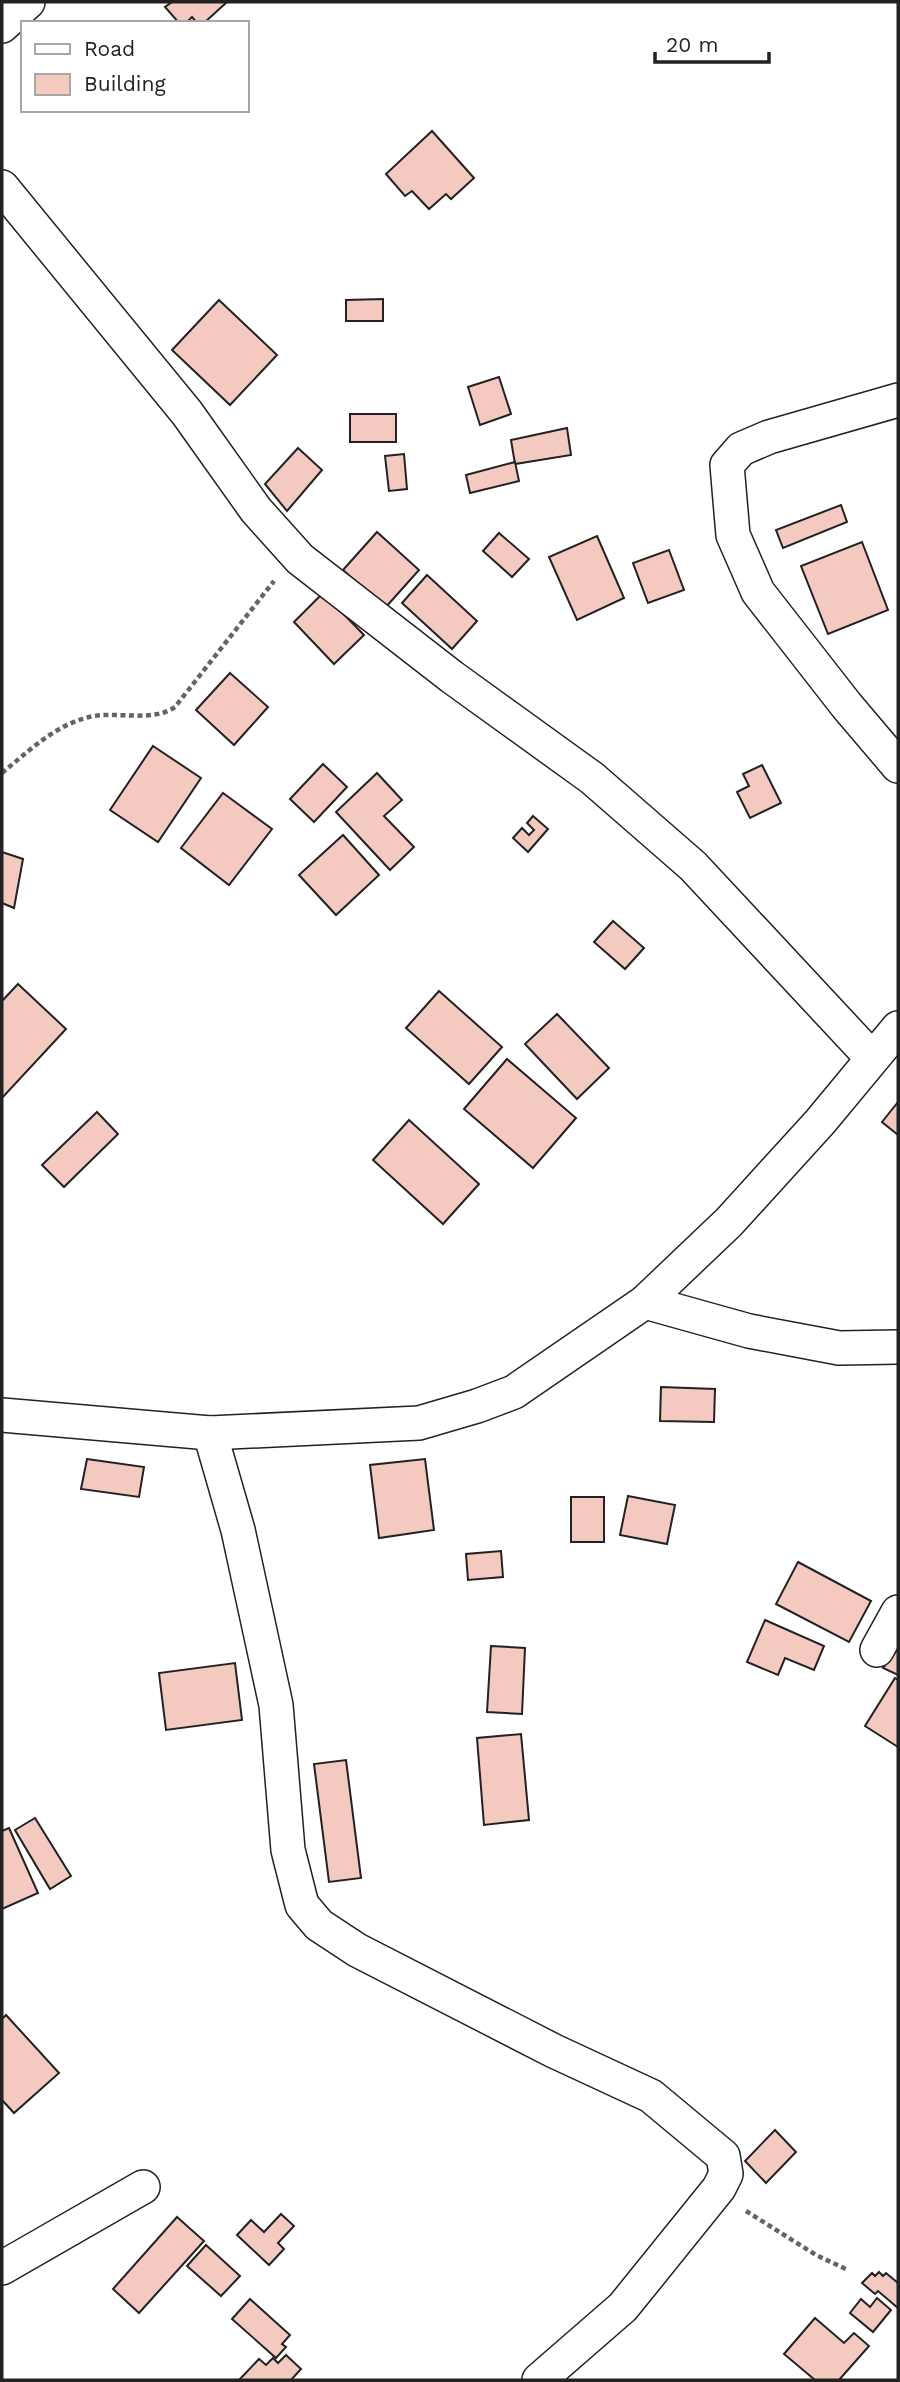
<svg xmlns="http://www.w3.org/2000/svg" width="900" height="2382" viewBox="0 0 900 2382" font-family="'Work Sans',sans-serif">
  <style>
    .building { fill: #f3c9c0; stroke: #222; stroke-width: 2 }
    .lines { fill: none; stroke-linecap: round; stroke-linejoin: round }
    .street-casing { stroke: #222; stroke-width: 36 }
    .path { stroke: #646464; stroke-width: 4.5; stroke-dasharray: 5 3.5; stroke-linecap: butt }
    .street { stroke: #fff; stroke-width: 33 }
  </style>
  <rect width="100%" height="100%" fill="#fff"/>
  <g class="building">
    <polygon points="172,2 227,2 204,23 197,23 192,17 186,23 179,23 165,7"/>
    <polygon points="432,131 474,178 451,199 446,194 429,209 412,191 405,196 386,174"/>
    <polygon points="383,299 383,321 346,321 346,300"/>
    <polygon points="219,300 277,355 230,405 172,350"/>
    <polygon points="499,377 511,414 480,425 468,387"/>
    <rect x="350" y="414" width="46" height="28"/>
    <polygon points="567,428 571,455 515,464 511,440"/>
    <polygon points="298,448 322,470 287,511 265,484"/>
    <polygon points="404,454 407,489 389,491 385,456"/>
    <polygon points="515,462 519,481 470,493 466,475"/>
    <polygon points="841,505 847,522 783,548 776,530"/>
    <polygon points="377,532 419,570 385,608 343,570"/>
    <polygon points="499,533 529,559 512,577 483,551"/>
    <polygon points="597,536 624,598 577,620 549,557"/>
    <polygon points="862,542 888,610 828,634 801,566"/>
    <polygon points="669,550 684,590 648,603 633,563"/>
    <polygon points="427,575 477,621 452,649 402,603"/>
    <polygon points="323,593 364,635 334,664 294,622"/>
    <polygon points="230,673 268,707 234,745 196,710"/>
    <polygon points="153,746 201,778 158,842 110,810"/>
    <polygon points="323,764 347,787 314,822 290,799"/>
    <polygon points="762,765 781,803 750,818 737,792 749,786 743,774"/>
    <polygon points="377,773 402,800 384,816 414,847 390,870 336,812"/>
    <polygon points="223,793 272,829 229,885 181,848"/>
    <polygon points="533,816 548,829 528,852 513,838 522,828 529,835 534,830 527,823"/>
    <polygon points="343,835 379,875 336,915 299,875"/>
    <polygon points="2,852 23,859 14,908 2,903"/>
    <polygon points="613,921 644,948 625,969 594,942"/>
    <polygon points="18,984 66,1029 2,1098 2,1001"/>
    <polygon points="439,991 502,1047 469,1084 406,1028"/>
    <polygon points="557,1014 609,1068 577,1099 525,1044"/>
    <polygon points="507,1059 576,1118 533,1168 464,1109"/>
    <polygon points="898,1102 898,1135 882,1122"/>
    <polygon points="97,1112 118,1134 64,1187 42,1165"/>
    <polygon points="409,1120 479,1184 443,1224 373,1160"/>
    <polygon points="661,1387 715,1389 714,1422 660,1421"/>
    <polygon points="87,1459 144,1467 139,1497 81,1489"/>
    <polygon points="425,1459 434,1530 379,1538 370,1465"/>
    <polygon points="628,1496 675,1505 667,1544 620,1535"/>
    <rect x="571" y="1497" width="33" height="45"/>
    <polygon points="501,1551 503,1577 468,1580 466,1554"/>
    <polygon points="798,1562 871,1601 849,1642 776,1604"/>
    <polygon points="765,1620 824,1646 814,1670 785,1658 778,1675 747,1662"/>
    <polygon points="491,1646 525,1648 522,1714 487,1712"/>
    <polygon points="898,1649 898,1675 883,1668"/>
    <polygon points="235,1663 242,1720 166,1730 159,1673"/>
    <polygon points="895,1678 898,1680 898,1747 865,1726"/>
    <polygon points="521,1734 529,1820 484,1825 477,1738"/>
    <polygon points="346,1760 361,1878 329,1882 314,1764"/>
    <polygon points="35,1818 71,1876 50,1889 15,1830"/>
    <polygon points="9,1828 38,1893 2,1909 2,1831"/>
    <polygon points="6,2015 59,2073 14,2113 2,2100 2,2019"/>
    <polygon points="775,2130 796,2152 766,2183 745,2161"/>
    <polygon points="281,2214 294,2226 278,2243 284,2249 269,2265 237,2235 251,2220 264,2232"/>
    <polygon points="177,2217 204,2241 139,2313 113,2289"/>
    <polygon points="206,2245 240,2276 221,2296 187,2266"/>
    <polygon points="879,2272 883,2276 886,2273 898,2283 898,2308 878,2291 875,2294 862,2283 872,2273 875,2276"/>
    <polygon points="877,2298 891,2310 873,2332 850,2313 861,2299 870,2307"/>
    <polygon points="250,2299 290,2335 282,2344 286,2347 276,2358 232,2319"/>
    <polygon points="815,2318 844,2343 854,2333 869,2346 839,2380 815,2380 784,2354"/>
    <polygon points="286,2355 301,2369 291,2380 239,2380 259,2359 266,2365 273,2358 278,2363"/>
  </g>
  <g class="lines">
    <g class="street-casing">
      <g id="street">
        <polyline points="2,26 28,2"/>
        <polyline points="2,187 187,413 256,510 300,559 452,677 592,778 693,866 872,1058"/>
        <polyline points="898,400 769,437 741,449 727,465 733,535 758,592 847,706 898,766"/>
        <polyline points="645,1302 749,1331 839,1348 898,1347"/>
        <polyline points="2,1415 210,1433 419,1423 477,1406 514,1392 645,1302 729,1222 820,1122 898,1028"/>
        <polyline points="210,1433 238,1530 276,1705 288,1850 302,1905 319,1925 357,1950 554,2051 651,2096 723,2156 726,2174 719,2188 623,2307 539,2380"/>
        <polyline points="877,1650 898,1612"/>
        <polyline points="2,2268 143,2187"/>
      </g>
    </g>
    <g class="path">
      <path d="M2,773c28,-23 55,-50 92,-57 26,-4 59,6 81,-9l99,-126"/>
      <polyline points="746,2211 816,2255 848,2270"/>
    </g>
    <use href="#street" class="street"/>
  </g>
  <rect width="900" height="2382" fill="none" stroke="#222222" stroke-width="7"/>
  <rect x="21" y="21" width="228" height="91" fill="#ffffff" stroke="#a7a7a7" stroke-width="2"/>
  <rect x="35" y="44" width="35" height="10" fill="#ffffff" stroke="#a7a7a7" stroke-width="2"/>
  <text x="84" y="56" font-size="21" fill="#222222">Road</text>
  <rect x="35" y="74" width="35" height="21" fill="#f3c9c0" stroke="#a7a7a7" stroke-width="2"/>
  <text x="84" y="91" font-size="21" fill="#222222">Building</text>
  <path d="M655 52v10h114v-10" fill="none" stroke="#222222" stroke-width="3.5"/>
  <text x="666" y="52" font-size="21" fill="#222222" stroke="#ffffff" stroke-width="5" paint-order="stroke">20 m</text>
</svg>
